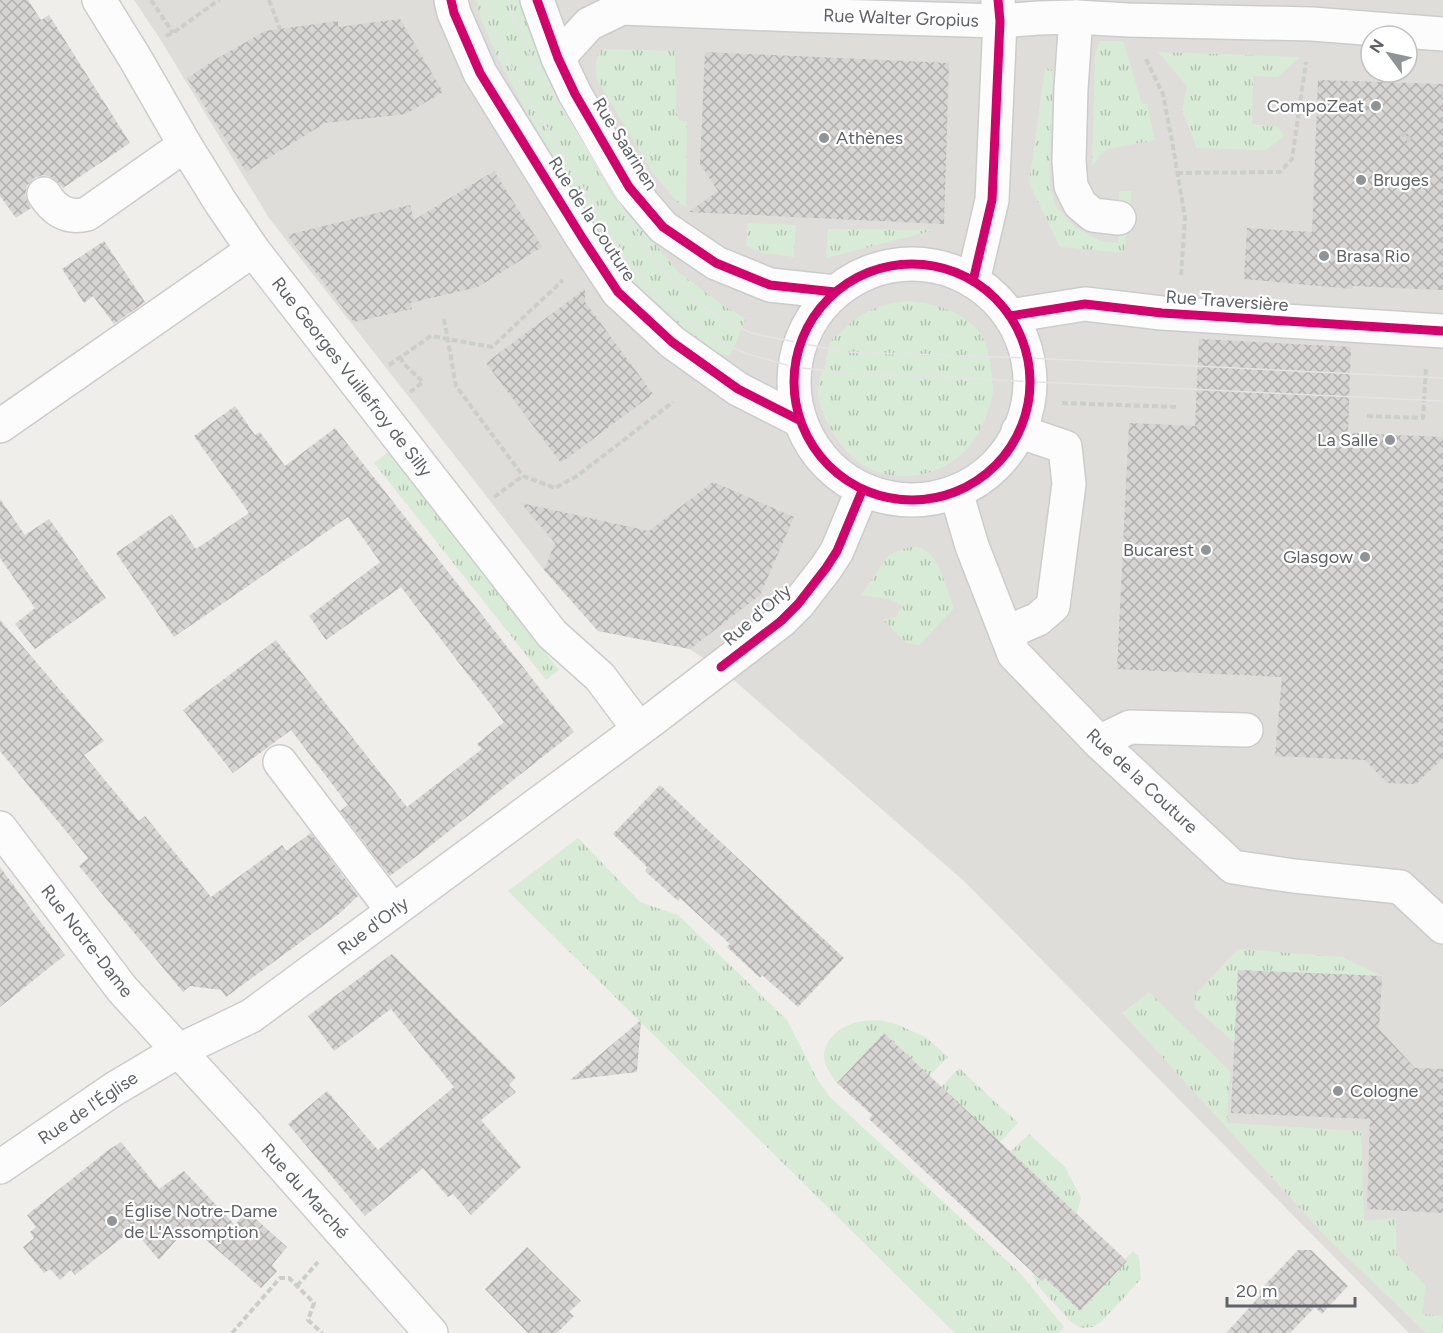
<svg xmlns="http://www.w3.org/2000/svg" width="1443" height="1333" viewBox="0 0 1443 1333" font-family="Figtree,sans-serif">
  <style>
    .industrial { fill: #dfddda; fill-rule: evenodd }
    .grass { fill: url(#grass-tufts) }
    .building { fill: url(#building-cross-hatch) }
    .lines { fill: none; stroke-linecap: round; stroke-linejoin: round }
    .minor-casing { stroke: #cbcccc; stroke-width: 36 }
    .path { stroke: #cacfcc; stroke-width: 4; stroke-dasharray: 6 3; stroke-linecap: butt }
    .minor { stroke: #fdfcfc; stroke-width: 33 }
    .tram { stroke: #e4e4e4; stroke-width: 1.5 }
    .cycleway-casing { stroke: #fff; stroke-width: 13 }
    .cycleway { stroke: #d6006c; stroke-width: 9 }
    .poi-dot { fill: #919496; stroke: #fff; stroke-width: 2 }
    .labels { text-anchor: middle; stroke-width: 4.5; stroke-linejoin: round; paint-order: stroke }
    .street-label { font-size: 18px; fill: #5f6368; stroke: #fff }
    .poi-label { font-size: 18px; fill: #5f6368; stroke: #fff; text-anchor: start }
  </style>
  <defs>
    <pattern id="grass-tufts" width="24" height="20" patternUnits="userSpaceOnUse" patternTransform="scale(1.5)"><rect width="24" height="20" fill="#d8ebd6"/><path d="M3 7l-1-3M5 7V3M7 7l1-3M15 17l-1-3M17 17v-4M19 17l1-3" fill="none" stroke="#b2c2b1"/></pattern>
    <pattern id="building-cross-hatch" width="8" height="8" patternUnits="userSpaceOnUse" patternTransform="scale(1.5)"><rect width="8" height="8" fill="#d6d5d3"/><path d="M0 0l8 8M0 8l8-8" fill="none" stroke="#b1b0af"/></pattern>
  </defs>
  <rect width="100%" height="100%" fill="#efeeea"/>
  <path class="industrial" d="M134,0h1309v1333h-34l-444,-451 -237,-207 -38,-26 -92,-18 -54,-61 -275,-352 -109,-179zM1371,36h36v36h-36z"/>
  <g class="grass">
    <polygon points="476,0 523,0 628,208 655,244 678,272 721,304 746,319 730,356 716,352 681,330 630,281 605,250 563,174 519,99 494,50 481,19"/>
    <polygon points="1100,41 1123,41 1142,104 1147,104 1155,140 1108,149 1099,156 1092,167 1095,54"/>
    <path d="M602,49l73,2 1,61 3,8 8,2 -1,85 -9,-5 -24,-29 -56,-93c-2,-12 -2,-21 5,-31z"/>
    <polygon points="1158,52 1300,57 1278,77 1253,76 1252,124 1278,127 1284,136 1266,150 1197,148 1182,111 1187,86"/>
    <polygon points="1045,68 1053,70 1049,183 1056,207 1075,227 1101,241 1118,243 1119,191 1132,191 1124,253 1060,247 1029,183"/>
    <polygon points="748,223 796,225 794,257 762,253 746,246"/>
    <polygon points="828,229 935,230 826,258"/>
    <path d="M908,301c27,2 61,12 75,37 5,10 6,20 8,31 1,7 2,15 2,22 -1,8 -3,15 -6,22 -12,40 -46,65 -89,63 -31,-2 -52,-20 -67,-47 -7,-12 -15,-29 -13,-43 1,-7 5,-15 7,-22 2,-7 3,-20 8,-26 2,-2 5,-3 7,-5 20,-21 39,-29 68,-32z"/>
    <polygon points="388,452 559,670 546,680 374,463"/>
    <path d="M911,547c3,0 7,0 10,1 17,5 27,44 33,60l-35,37 -12,-2 -24,-23 13,-3 7,-11 -14,-7 -28,-4 27,-39 12,-6z"/>
    <polygon points="578,838 640,902 678,915 787,1020 817,1079 830,1097 1020,1273 1064,1327 1058,1333 955,1333 508,891"/>
    <polygon points="1238,949 1342,957 1382,976 1238,970 1235,1043 1195,1008 1194,996"/>
    <polygon points="1149,992 1230,1071 1227,1123 1361,1131 1364,1221 1396,1218 1396,1253 1426,1286 1422,1314 1443,1316 1443,1333 1426,1333 1330,1241 1122,1013"/>
    <path d="M878,1020l18,4 31,14 21,19 -19,19 -45,-43 -47,50c-5,-7 -10,-13 -12,-21 -6,-23 20,-39 39,-41 4,-1 10,0 14,-1z"/>
    <polygon points="959,1068 1018,1123 1000,1142 941,1087"/>
    <polygon points="1029,1134 1065,1167 1081,1198 1077,1214 1010,1152"/>
    <polygon points="1133,1251 1139,1257 1141,1279 1101,1322 1093,1327 1081,1328 1072,1323 1038,1286 1031,1270 1045,1278 1080,1311 1127,1261 1125,1259"/>
  </g>
  <g class="building">
    <polygon points="0,0 28,0 41,20 49,15 130,143 63,188 59,183 51,177 43,175 34,178 27,186 25,195 31,208 16,218 0,196"/>
    <polygon points="400,19 443,92 406,114 325,123 246,172 187,78 218,58 265,31 338,21 338,27"/>
    <polygon points="705,52 949,63 944,224 689,212 718,191 700,164"/>
    <polygon points="1318,80 1443,84 1443,290 1353,286 1352,289 1244,279 1247,228 1312,232"/>
    <polygon points="494,171 542,247 478,287 410,303 412,309 354,322 287,235 410,205 414,220"/>
    <polygon points="104,241 145,302 114,324 93,296 84,303 62,269"/>
    <polygon points="585,289 585,302 653,394 561,463 486,363"/>
    <polygon points="1199,339 1351,347 1348,433 1443,437 1443,758 1416,784 1387,783 1365,760 1275,756 1282,677 1117,669 1129,423 1195,426"/>
    <polygon points="235,406 255,435 260,432 285,466 335,428 574,732 434,843 390,876 340,811 348,805 291,730 233,773 183,710 276,640 407,807 482,749 477,744 504,722 401,587 326,640 309,616 380,562 348,517 174,637 116,553 172,514 196,549 249,513 194,436"/>
    <polygon points="713,482 794,517 760,595 690,649 598,631 544,570 555,543 521,503 649,531"/>
    <polygon points="0,499 25,535 49,519 106,598 35,649 15,624 35,608 0,558"/>
    <polygon points="0,620 104,741 84,755 139,821 145,816 211,897 282,845 286,851 311,833 358,896 339,914 226,997 221,990 190,986 183,992 79,866 88,858 0,751"/>
    <polygon points="660,785 844,958 798,1007 762,975 760,978 727,947 730,944 680,898 678,901 645,871 647,867 613,834"/>
    <polygon points="0,867 65,955 0,1007"/>
    <polygon points="392,954 516,1077 509,1085 516,1092 481,1120 521,1167 471,1215 453,1194 448,1197 423,1168 365,1216 288,1124 327,1091 378,1150 454,1087 391,1009 334,1051 308,1016"/>
    <polygon points="1238,970 1382,976 1379,1029 1415,1068 1443,1069 1443,1213 1367,1209 1370,1119 1231,1113"/>
    <polygon points="641,1020 637,1072 570,1080"/>
    <polygon points="884,1033 1127,1261 1080,1311 1045,1278 1042,1281 869,1119 872,1115 837,1083"/>
    <polygon points="121,1142 159,1189 184,1171 235,1225 247,1211 287,1247 272,1265 277,1271 261,1288 189,1225 159,1260 133,1229 75,1275 71,1270 60,1280 50,1269 44,1273 23,1247 34,1238 30,1232 36,1227 27,1215 107,1151"/>
    <polygon points="527,1247 581,1301 569,1312 574,1316 557,1333 528,1333 485,1289"/>
    <polygon points="1298,1250 1311,1250 1348,1286 1322,1314 1315,1307 1290,1333 1226,1333 1261,1295 1258,1292"/>
  </g>
  <g class="lines">
    <g class="minor-casing">
      <g id="minor">
        <polyline points="99,0 135,58 185,145 221,203 253,250 552,634 600,677 639,729"/>
        <polyline points="451,0 454,13 480,73 583,239 618,292 672,342 738,389 799,420"/>
        <polyline points="537,0 558,58 575,94 629,187 663,227 716,263 770,285 835,292"/>
        <polyline points="1076,17 1071,88 1069,161 1071,186 1080,204 1093,215 1119,218"/>
        <polyline points="558,58 589,24 622,8 798,15 1000,21 1039,18 1076,17 1128,20 1312,24 1443,34"/>
        <path d="M44,194c11,17 23,25 43,20l98,-69"/>
        <circle cx="912" cy="382" r="118"/>
        <polyline points="973,281 992,200 1000,21 998,0"/>
        <polyline points="1010,316 1085,304 1162,313 1443,331"/>
        <polyline points="0,426 253,250"/>
        <polyline points="956,492 972,546 1014,654 1099,742 1233,867 1294,876 1400,887 1443,927"/>
        <polyline points="1006,633 1038,619 1053,606 1069,484 1065,447 1018,431"/>
        <polyline points="1099,742 1130,727 1246,730"/>
        <polyline points="280,762 393,911"/>
        <polyline points="0,828 122,989 246,1124 431,1333"/>
        <polyline points="0,1167 114,1089 178,1051 251,1016 653,719 781,621 798,604 826,568 837,551 862,491"/>
      </g>
    </g>
    <g class="path">
      <polyline points="151,0 173,33"/>
      <polyline points="269,0 280,29"/>
      <polyline points="166,36 173,33 216,2 220,0"/>
      <polyline points="1146,59 1163,94 1174,152 1185,218 1181,276"/>
      <polyline points="1443,93 1443,98"/>
      <polyline points="1400,135 1405,134 1408,136 1409,140 1404,143"/>
      <polyline points="1177,173 1280,172 1292,159 1306,62"/>
      <polyline points="444,319 456,386 523,476 555,488 577,476 673,402"/>
      <polyline points="400,357 404,364 423,382 410,392"/>
      <polyline points="389,365 431,336 492,347 563,280"/>
      <polyline points="1062,403 1178,407"/>
      <polyline points="1367,416 1423,418 1426,368"/>
      <polyline points="494,497 523,476"/>
      <polyline points="297,1286 318,1262"/>
      <polyline points="232,1333 280,1278 289,1278 314,1303 308,1320 322,1333"/>
    </g>
    <use href="#minor" class="minor"/>
    <g class="tram">
      <polyline points="485,0 491,23 515,75 625,257 659,298 677,313 708,334 720,342 748,354 794,367 845,373 1443,401"/>
      <polyline points="508,0 513,19 532,59 655,262 675,284 693,300 734,326 755,334 846,352 1028,358 1443,378"/>
    </g>
    <g class="cycleway-casing">
      <g id="cycleway">
        <polyline points="451,0 454,13 480,73 583,239 618,292 672,342 738,389 799,420"/>
        <polyline points="537,0 558,58 575,94 629,187 663,227 716,263 770,285 835,292"/>
        <circle cx="912" cy="382" r="118"/>
        <polyline points="973,281 992,200 1000,21 998,0"/>
        <polyline points="1010,316 1085,304 1162,313 1443,331"/>
        <polyline points="721,667 781,621 798,604 826,568 837,551 862,491"/>
      </g>
    </g>
    <use href="#cycleway" class="cycleway"/>
  </g>
  <g class="poi-dot">
    <circle cx="1376" cy="106" r="6"/>
    <circle cx="824" cy="138" r="6"/>
    <circle cx="1361" cy="180" r="6"/>
    <circle cx="1324" cy="256" r="6"/>
    <circle cx="1390" cy="440" r="6"/>
    <circle cx="1206" cy="550" r="6"/>
    <circle cx="1365" cy="557" r="6"/>
    <circle cx="1338" cy="1091" r="6"/>
    <circle cx="112" cy="1221" r="6"/>
  </g>
  <g class="labels">
    <g class="street-label">
      <text transform="translate(901 18) rotate(2)" y="6">Rue Walter Gropius</text>
      <text transform="translate(625 144) rotate(58)" y="6">Rue Saarinen</text>
      <text transform="translate(592 219) rotate(57)" y="6">Rue de la Couture</text>
      <text transform="translate(1227 301) rotate(4)" y="6">Rue Traversière</text>
      <text transform="translate(352 377) rotate(52)" y="6">Rue Georges Vuillefroy de Silly</text>
      <text transform="translate(757 615) rotate(-41)" y="6">Rue d'Orly</text>
      <text transform="translate(1142 781) rotate(43)" y="6">Rue de la Couture</text>
      <text transform="translate(373 926) rotate(-37)" y="6">Rue d'Orly</text>
      <text transform="translate(87 941) rotate(52)" y="6">Rue Notre-Dame</text>
      <text transform="translate(88 1108) rotate(-34)" y="6">Rue de l'Église</text>
      <text transform="translate(305 1191) rotate(48)" y="6">Rue du Marché</text>
    </g>
    <g class="poi-label">
      <text x="1364" y="112" text-anchor="end">CompoZeat</text>
      <text x="836" y="144">Athènes</text>
      <text x="1373" y="186">Bruges</text>
      <text x="1336" y="262">Brasa Rio</text>
      <text x="1378" y="446" text-anchor="end">La Salle</text>
      <text x="1194" y="556" text-anchor="end">Bucarest</text>
      <text x="1353" y="563" text-anchor="end">Glasgow</text>
      <text x="1350" y="1097">Cologne</text>
      <text x="124" y="1217">Église Notre-Dame<tspan x="124" dy="21">de L'Assomption</tspan></text>
    </g>
  </g>
  <g transform="translate(1389 54) rotate(303)"><circle r="28" fill="#ffffff" stroke="#bfc1c3" stroke-width="1.5"/>
  <path d="M0-4.5L10 22L0 15L-10 22Z" fill="#919496"/>
  <text y="-9" font-size="16" font-weight="bold" text-anchor="middle" fill="#5f6368">N</text>
  </g>
  <path d="M1227 1297v9h128v-9" fill="none" stroke="#5f6368" stroke-width="3"/>
  <text x="1236" y="1297" font-size="18" fill="#5f6368" stroke="#ffffff" stroke-width="4.5" paint-order="stroke">20 m</text>
</svg>
